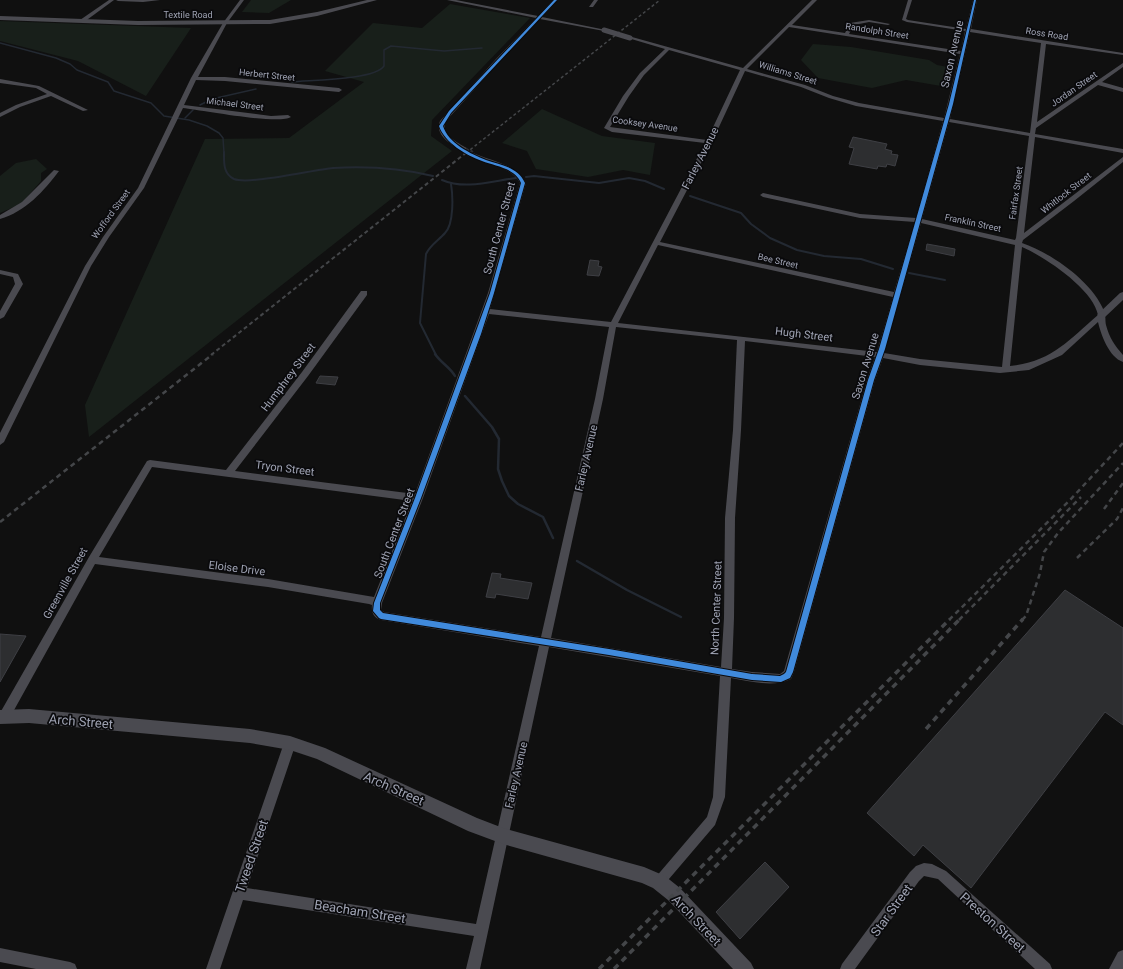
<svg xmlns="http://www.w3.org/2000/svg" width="1123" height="969" viewBox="0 0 1123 969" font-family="Roboto,sans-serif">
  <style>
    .green { fill: #181f1a }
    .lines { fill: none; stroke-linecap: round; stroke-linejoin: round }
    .stream-far2 { stroke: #232932; stroke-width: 1.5 }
    .stream-far1 { stroke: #232932; stroke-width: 2 }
    .stream { stroke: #232932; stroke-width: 2.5 }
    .building { fill: #2d2e30; stroke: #3e3f44 }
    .minor-tunnel-far1 { stroke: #2d2d31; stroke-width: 5; stroke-dasharray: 5 2.5; stroke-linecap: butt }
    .minor-tunnel { stroke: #2d2d31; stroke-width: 7; stroke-dasharray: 7 3.5; stroke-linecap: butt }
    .minor { fill: #4a4a50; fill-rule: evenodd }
    .tertiary { fill: #4a4a50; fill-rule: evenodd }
    .rail-far3 { stroke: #444649; stroke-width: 1.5; stroke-dasharray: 3 2.5; stroke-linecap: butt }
    .rail-far2 { stroke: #444649; stroke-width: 2; stroke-dasharray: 4 3; stroke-linecap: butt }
    .rail-far1 { stroke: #444649; stroke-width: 2.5; stroke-dasharray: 5 4; stroke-linecap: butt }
    .rail { stroke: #444649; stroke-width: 3.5; stroke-dasharray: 6 5; stroke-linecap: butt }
    .minor-bridge { stroke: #4a4a50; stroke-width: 5 }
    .cycleway-casing { stroke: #0a0a0c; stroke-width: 2 }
    .cycleway { fill: #408adc; fill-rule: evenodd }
    .labels { text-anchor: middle; stroke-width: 3.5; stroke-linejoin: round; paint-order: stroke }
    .far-street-label { font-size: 9px; fill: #9fa3b3; stroke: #0a0a0c }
    .street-label { font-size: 11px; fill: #9fa3b3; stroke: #0a0a0c }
    .near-street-label { font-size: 13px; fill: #9fa3b3; stroke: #0a0a0c }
  </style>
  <rect width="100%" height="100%" fill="#101010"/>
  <g class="green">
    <polygon points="251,0 291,0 269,13 242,12"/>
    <polygon points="450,4 530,18 432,120 431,136 452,151 89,437 85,405 205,139 289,138 364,82 325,71 373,23 422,28"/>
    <polygon points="0,21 191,28 146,96 78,61 0,41"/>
    <polygon points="813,44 851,47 929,60 937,65 948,67 941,86 906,80 872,88 818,78 801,60"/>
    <polygon points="542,109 602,136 655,143 650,175 623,170 588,177 536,169 527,151 502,143"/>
    <polygon points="36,159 47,169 41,173 41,181 21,204 0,213 0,176 16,163"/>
  </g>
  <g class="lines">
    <g class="stream-far2">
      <polyline points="0,43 56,58 70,64 77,70 108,82 114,91 151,103 164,116 189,120 207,126 219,133 223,138 224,153"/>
      <path d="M292,82c18,-2 83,-2 92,-16v-16l7,-4 53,5 38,-3"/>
      <polyline points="200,105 212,99 256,89"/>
      <polyline points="185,118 193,110"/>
    </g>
    <g class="stream-far1">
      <path d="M224,152c0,10 -1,22 10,27 15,6 78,-9 99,-11 34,-2 67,0 100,8"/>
      <polyline points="526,177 534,176 599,183 629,178 645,181 664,189"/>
      <path d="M442,180c23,10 50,1 74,-2"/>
      <polyline points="690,196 741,213 751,224 770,238 797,250 824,256 861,259 893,269"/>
      <polyline points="909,273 945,280"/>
      <path d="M436,355l-16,-32 6,-69c4,-9 13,-14 19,-21 9,-9 8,-37 6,-49"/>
    </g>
    <g class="stream">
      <path d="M435,354c6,9 15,13 20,22"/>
      <polyline points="465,396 492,427 499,439 498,469 502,481 509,496 518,504 543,517 553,538"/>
      <polyline points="577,561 627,590 681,617"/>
    </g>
  </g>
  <g class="building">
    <polygon points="853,137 887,144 885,149 892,151 891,154 898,155 895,166 887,164 886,167 878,166 877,169 849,164 854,148 849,147"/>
    <polygon points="927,244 955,249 954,256 926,250"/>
    <polygon points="590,260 599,261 598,266 602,267 599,276 587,275"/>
    <polygon points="320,376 338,377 335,385 316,383"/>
    <polygon points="492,573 501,574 500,578 532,583 528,599 496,594 495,598 486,597"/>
    <polygon points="1065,590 1123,628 1123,725 1105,712 971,888 923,845 914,856 867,813"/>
    <polygon points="0,634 26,636 0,682"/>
    <polygon points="765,862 789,887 740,939 716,912"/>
  </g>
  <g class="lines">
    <polyline class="minor-tunnel-far1" points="464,149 470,153"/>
    <polyline class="minor-tunnel" points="469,152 471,154"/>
    <g class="minor">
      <polygon points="109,0 114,0 84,22 80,22 80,20"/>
      <polygon points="116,0 160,0 143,2 118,1"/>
      <path d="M240,0h4l-17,23 -29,54h27l114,11 3,2 -3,2 -114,-11 -29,-1 -12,25 87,11 17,-1 3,2c-12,8 -90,-7 -108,-9l-39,80 -35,49 -18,29 -87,176 -4,3v-12l85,-167 18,-29 35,-49 53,-110 32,-55z"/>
      <path d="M447,0h9l82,16 15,-16h5l-16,17 64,13 -2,1 -64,-12 -40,42 -54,60c-6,14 10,20 20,27v2l-2,1c-12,-5 -30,-16 -24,-30l56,-62 40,-41z"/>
      <polygon points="594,0 598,0 593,7 589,7"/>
      <path d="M812,0h5l-25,25 53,8 5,-10 19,-3 21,4 -2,1 -19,-3 -15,3 -5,9 112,17 4,-20 -58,-9 -5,-2 6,-20h4l-6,19 2,1 58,9 7,-29h4l-6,29 152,24v2l-77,-11 -9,78 86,-59v4l-21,15 21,6v4l-25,-7 -62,43 -1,6 88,15v4l-88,-16 -11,96 99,-76v5l-49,39 -51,39 -1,3c29,10 70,38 82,68 2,4 1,9 2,14 3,12 9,21 17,30v7c-14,-5 -22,-27 -25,-40l-36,33 -33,15 -29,3 -80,-8 -37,-7 -8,22 -81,292 -3,7c-18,9 -41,2 -60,-1l-6,119 -10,28 -52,61 -4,2 -4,-2 -2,-4 2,-4 52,-61 6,-20 7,-121 -171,-29 -69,322h-14l8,-33 -231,-36 -23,69h-14l78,-226 2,-4 4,-1 4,1 2,4 -49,145 229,36 63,-278 -158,-26c-7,-2 -10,-7 -9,-15l-3,-1 -101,-17 -173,-23 -87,157 -4,1 -4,-1v-8l89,-156 58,-96 3,-1 76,10 76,-98 59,-81h6v4l-59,81 -73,95 180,23 73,-201 32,-110c-8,-16 -35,-21 -51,-28v-2h4c18,8 43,11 53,30l-36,126 121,13 94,-179 -93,-11 -8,-4 19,-32 17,-23 25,-24 -37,-11 4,-1 111,31zM789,27l171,27 -16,64 -85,-15 -26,-7 -28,-11 -58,-16zM970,32l71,11 -11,90 -80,-14zM669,50l71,20 -33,70 -97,-13 19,-31 15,-21zM745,71l56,16 28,11 27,8 87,15 -27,97 -56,-4 -97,-21 -3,2 3,2 97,21 55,4 -21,70 -234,-50 52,-100zM949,122l80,14 -13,102 -1,2 -93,-21zM921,223l94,22 -13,122 -82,-8 -36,-6zM658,245l235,52 -16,55 -259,-29zM1022,247c23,10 71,42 76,68 -30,26 -47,47 -88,51zM489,314l120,13 -14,72 -54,238 -157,-25 -3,-2 1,-7 41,-105zM616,327l121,13 -4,90 -8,88 -1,100 -3,49 -170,-29 52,-239zM745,341l130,16 -8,23 -83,291 -4,3 -28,-2 -20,-3 2,-51 1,-100 6,-88zM152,467l260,34 -38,96 -106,-18 -169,-22z"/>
      <polygon points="0,79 39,86 88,110 83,111 51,96 20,107 0,117 0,113 16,105 47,94 36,88 0,83"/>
      <path d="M54,170l5,1c-15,20 -34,41 -59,48v-4l22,-13z"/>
      <polygon points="0,270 18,274 23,284 4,317 0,319 0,311 15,284 13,277 0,274"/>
      <polygon points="924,863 932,864 946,871 1050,964 1052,969 1035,969 938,879 924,876 919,881 855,969 840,969 842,964 910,872 916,866"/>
      <polygon points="0,948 70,962 75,964 77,969 36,969 0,962"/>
      <polygon points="1123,950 1123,969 1109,969 1118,952"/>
    </g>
    <g class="tertiary">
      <polygon points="367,0 377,0 317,16 270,24 138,25 0,20 0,16 138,21 270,20 317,12"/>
      <polygon points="1123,292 1123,300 1105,317 1099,317 1097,315 1099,313 1120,293"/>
      <polygon points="29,709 250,729 290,736 325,748 477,818 503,828 644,867 665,876 680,888 751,963 754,969 733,969 668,900 653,888 642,883 503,844 468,831 317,759 290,750 250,743 29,723 0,724 0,710"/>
    </g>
    <polyline class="rail-far3" points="466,153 660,0"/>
    <polyline class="rail-far2" points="211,355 467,152"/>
    <g class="rail-far1">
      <polyline points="1104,509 1123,483"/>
      <polyline points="0,522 213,354"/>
      <polyline points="1077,558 1117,519 1123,508"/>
      <polyline points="949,620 1070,500 1123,443"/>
      <polyline points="959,620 1081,497"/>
      <polyline points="1022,620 1026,616 1040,573 1044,552 1058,533 1123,463"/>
    </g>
    <g class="rail">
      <polyline points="926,729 1023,619"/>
      <polyline points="599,969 950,619"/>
      <polyline points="614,969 960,619"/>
    </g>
    <polyline class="minor-bridge" points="604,30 630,38"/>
    <g class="cycleway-casing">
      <path id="cycleway" d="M554,0h3l-106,113 -8,13c5,17 28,28 43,34 15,5 32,7 39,23l-31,110 -13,41 -60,164 -41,105v7l3,3 226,36 143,25 28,2 4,-2 2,-2 82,-292 11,-31 70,-245 25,-104h2l-23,104 -68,245 -11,31 -81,292 -3,6 -9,4 -29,-2 -143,-25 -228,-36 -2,-1 -6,-7 1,-8 41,-105 75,-205 31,-110c-6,-15 -26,-17 -39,-22 -16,-6 -37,-18 -43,-35l10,-15z"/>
    </g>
    <use href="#cycleway" class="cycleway"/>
  </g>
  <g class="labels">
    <g class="far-street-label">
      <text x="188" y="18">Textile Road</text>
      <text transform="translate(877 31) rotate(9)" y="3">Randolph Street</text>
      <text transform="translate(1047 34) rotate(9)" y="3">Ross Road</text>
      <text transform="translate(788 73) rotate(17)" y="3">Williams Street</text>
      <text transform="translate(267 75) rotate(6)" y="3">Herbert Street</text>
      <text transform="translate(1074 89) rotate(-35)" y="3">Jordan Street</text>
      <text transform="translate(235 104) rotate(7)" y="3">Michael Street</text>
      <text transform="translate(645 124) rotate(8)" y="3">Cooksey Avenue</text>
      <text transform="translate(1016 193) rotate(-82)" y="3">Fairfax Street</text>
      <text transform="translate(1066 193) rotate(-38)" y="3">Whitlock Street</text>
      <text transform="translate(111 214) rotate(-54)" y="3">Wofford Street</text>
      <text transform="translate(973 223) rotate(12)" y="3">Franklin Street</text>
      <text transform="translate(778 261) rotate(13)" y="3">Bee Street</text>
    </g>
    <g class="street-label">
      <text transform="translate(952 54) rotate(-77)" y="4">Saxon Avenue</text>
      <text transform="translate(700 158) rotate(-63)" y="4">Farley Avenue</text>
      <text transform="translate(499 228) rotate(-75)" y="4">South Center Street</text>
      <text transform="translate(804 334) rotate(7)" y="4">Hugh Street</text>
      <text transform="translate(865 366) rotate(-73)" y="4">Saxon Avenue</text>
      <text transform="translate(288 377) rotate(-53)" y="4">Humphrey Street</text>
      <text transform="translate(586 458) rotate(-77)" y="4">Farley Avenue</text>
      <text transform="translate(285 468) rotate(7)" y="4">Tryon Street</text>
      <text transform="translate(394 533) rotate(-69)" y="4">South Center Street</text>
      <text transform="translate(237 568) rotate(7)" y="4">Eloise Drive</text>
      <text transform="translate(65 583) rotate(-61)" y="4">Greenville Street</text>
      <text transform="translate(716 608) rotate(-88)" y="4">North Center Street</text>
      <text transform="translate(516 775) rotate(-77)" y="4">Farley Avenue</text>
    </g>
    <g class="near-street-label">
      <text transform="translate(81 721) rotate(5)" y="5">Arch Street</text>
      <text transform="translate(394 788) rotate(24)" y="5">Arch Street</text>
      <text transform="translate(251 856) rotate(-71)" y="5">Tweed Street</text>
      <text transform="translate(891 910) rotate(-54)" y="5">Star Street</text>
      <text transform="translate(360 911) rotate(9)" y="5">Beacham Street</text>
      <text transform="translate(697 920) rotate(46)" y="5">Arch Street</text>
      <text transform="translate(993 922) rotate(42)" y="5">Preston Street</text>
    </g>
  </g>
</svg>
